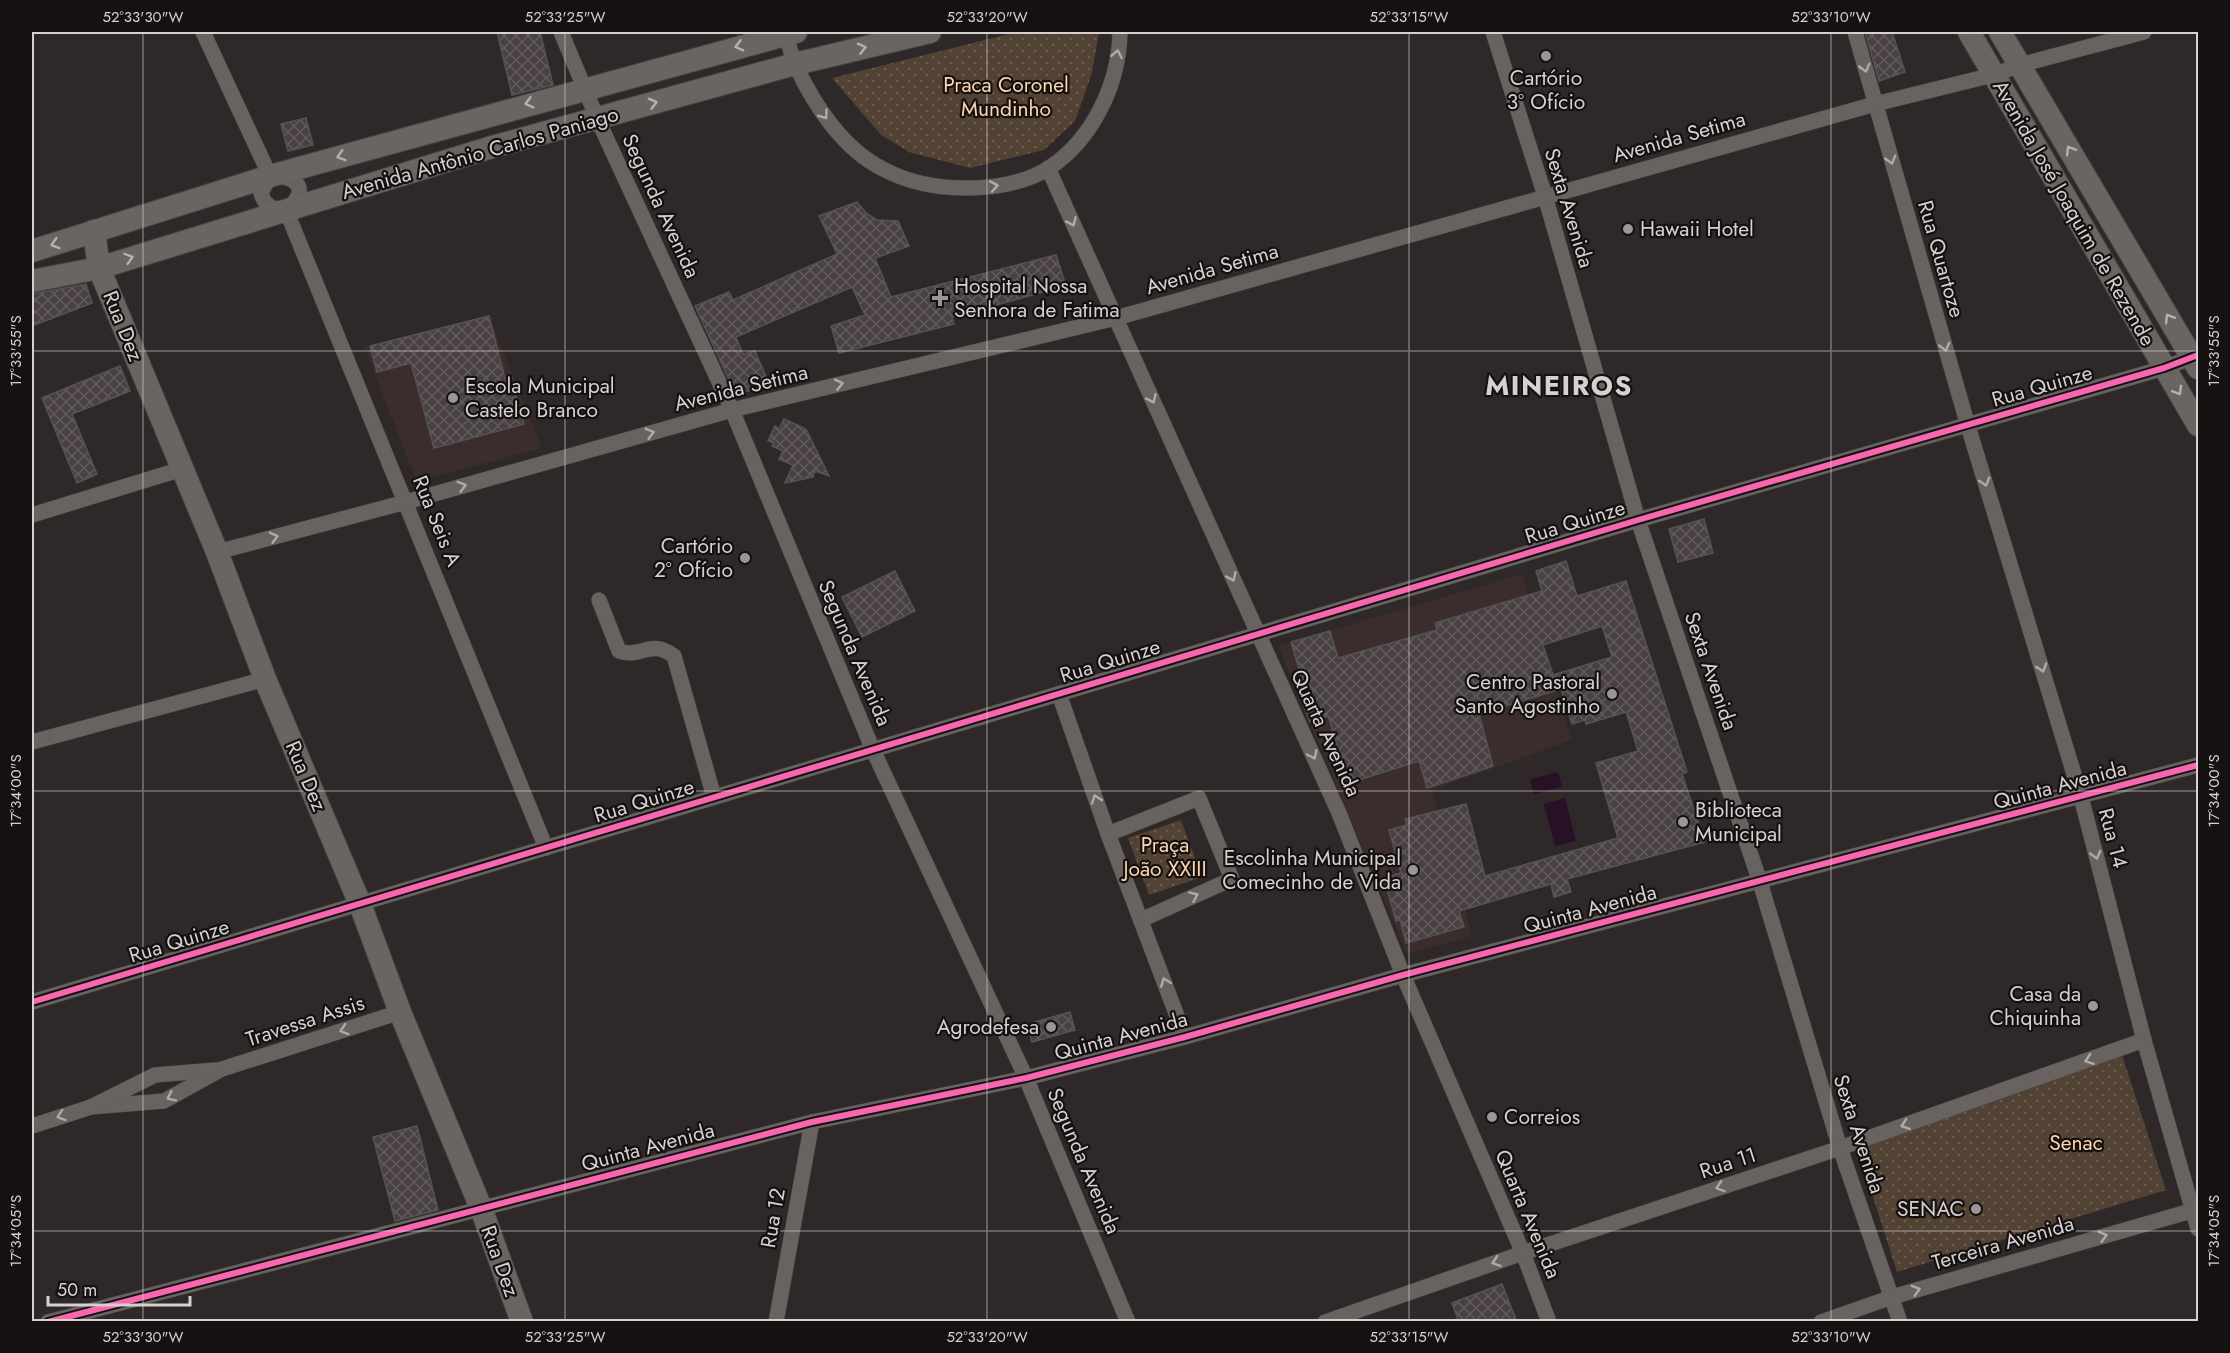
<svg xmlns="http://www.w3.org/2000/svg" width="2230" height="1353" viewBox="0 0 2230 1353" font-family="Jost,sans-serif">
  <style>
    .built { fill: #3c2d2d }
    .park { fill: url(#park-dots) }
    .water { fill: #281126 }
    .building { fill: url(#building-cross-hatch); stroke: #565253; stroke-width: 1.5; fill-rule: evenodd }
    .lines { fill: none; stroke-linecap: round; stroke-linejoin: round }
    .street-casing { stroke: #484445; stroke-width: 16 }
    .secondary-casing { stroke: #484445; stroke-width: 24 }
    .street { stroke: #686260; stroke-width: 15 }
    .secondary { stroke: #6a6462; stroke-width: 22 }
    .cycleway-casing { stroke: #151111; stroke-width: 10 }
    .cycleway { stroke: #f766af; stroke-width: 6 }
    .oneway { stroke: #b6b0af }
    .oneway2 { stroke: #b0aaa9 }
    .ticks { fill: none; stroke: #d6d0d0; stroke-width: 1.5; stroke-opacity: 0.45 }
    .poi-dot { fill: #9b9596; stroke: #151111; stroke-width: 2 }
    .labels { text-anchor: middle; stroke-width: 4.5; stroke-linejoin: round; paint-order: stroke }
    .poi-label { font-size: 21px; fill: #d6d0d0; stroke: #151111; text-anchor: end }
    .park-label { font-size: 21px; fill: #fdd5ae; stroke: #151111 }
    .street-label { font-size: 21px; fill: #d6d0d0; stroke: #151111 }
    .district-label { font-size: 27px; font-weight: bold; letter-spacing: 1.5px; fill: #d6d0d0; stroke: #151111 }
    .neatline { fill: none; stroke: #d6d0d0; stroke-width: 2 }
    .ticks-label { font-size: 15px; text-anchor: middle; fill: #d6d0d0 }
  </style>
  <defs>
    <pattern id="park-dots" width="8" height="8" patternUnits="userSpaceOnUse" patternTransform="scale(1.5)"><rect width="8" height="8" fill="#524233"/><path d="M2 2h.1M6 6h.1" fill="none" stroke="#6a5c50" stroke-width="1.8" stroke-linecap="round"/></pattern>
    <pattern id="building-cross-hatch" width="8" height="8" patternUnits="userSpaceOnUse" patternTransform="scale(1.5)"><rect width="8" height="8" fill="#484042"/><path d="M0 0l8 8M0 8l8-8" fill="none" stroke="#625b5c"/></pattern>
  </defs>
  <rect width="100%" height="100%" fill="#2e2829"/>
  <g class="built">
    <polygon points="489,316 542,448 420,480 415,477 364,347"/>
    <polygon points="1522,574 1572,740 1432,790 1472,936 1407,954 1278,646"/>
  </g>
  <g class="park">
    <polygon points="1017,32 1099,32 1092,73 1075,121 1044,150 970,168 909,152 881,135 832,78"/>
    <polygon points="1181,820 1202,877 1149,895 1128,838"/>
    <polygon points="2121,1052 2166,1190 1897,1272 1857,1147"/>
  </g>
  <g class="water">
    <polygon points="1558,772 1562,787 1534,794 1530,779"/>
    <polygon points="1565,798 1576,841 1555,846 1544,804"/>
  </g>
  <g class="building">
    <polygon points="497,32 540,32 553,85 512,95"/>
    <polygon points="1865,32 1892,32 1905,72 1879,81"/>
    <polygon points="306,118 313,145 288,151 281,124"/>
    <polygon points="857,202 867,214 877,220 898,221 909,246 875,258 891,297 1056,255 1066,286 952,317 954,324 839,353 831,326 865,315 852,287 736,337 743,354 755,351 769,384 736,395 695,306 729,292 733,300 837,254 819,216"/>
    <polygon points="86,284 92,303 32,326 32,294"/>
    <polygon points="489,316 510,398 516,396 524,424 434,448 411,363 377,372 370,346"/>
    <polygon points="120,366 130,391 72,414 97,474 77,483 42,398"/>
    <polygon points="784,419 806,429 829,476 815,471 813,477 785,483 793,465 779,459 783,451 772,446 774,443 768,441 775,426 779,429"/>
    <polygon points="1704,519 1713,553 1678,562 1669,529"/>
    <path d="M1566,561l11,35 49,-15 61,191 -5,2 23,68 -138,37 4,13 -17,5 -3,-13 -92,27 5,16 -58,16 -6,-23 -4,1 -12,-43 17,-5 -12,-43 18,-5 -2,-6 61,-15 19,72 133,-38 -22,-75 42,-12 -12,-39 -40,12 -1,-4 -13,4 -11,-35 -82,25 14,52 -66,22 -8,-27 -70,22 -21,-67 -18,6 -8,-20 6,-2 -17,-58 39,-11 8,27 99,-28 -2,-7 107,-32 -6,-20zM1602,626l10,31 -59,18 -10,-30z"/>
    <polygon points="895,571 915,611 862,637 842,597"/>
    <polygon points="1070,1012 1075,1030 1032,1042 1028,1024"/>
    <polygon points="417,1126 438,1210 395,1221 373,1137"/>
    <polygon points="1502,1284 1517,1322 1459,1322 1452,1303"/>
  </g>
  <g class="lines">
    <g class="street-casing">
      <g id="street">
        <polyline points="203,32 270,176"/>
        <polyline points="561,32 597,118 732,410 873,750 1026,1078 1128,1322"/>
        <path d="M785,32c4,11 6,24 11,34 18,39 47,83 87,103 26,14 53,19 83,19 28,0 59,-5 83,-20 44,-29 70,-84 71,-136"/>
        <polyline points="1493,32 1545,196 1638,520 1760,882 1840,1148 1900,1322"/>
        <polyline points="1855,32 1968,426 2081,797 2144,1040 2198,1229"/>
        <polyline points="1048,168 1339,813 1403,975 1523,1253 1549,1322"/>
        <path d="M270,176c28,-1 41,14 16,34 -13,-1 -21,-3 -25,-17z"/>
        <polyline points="286,210 546,848"/>
        <polyline points="32,515 182,469"/>
        <polyline points="217,552 406,502 732,410 1116,318 1875,104 1993,75 2020,65 2144,32"/>
        <path d="M599,600l20,51c23,8 30,-13 55,5l40,141"/>
        <polyline points="1059,694 1108,834 1185,1037"/>
        <polyline points="32,742 265,679"/>
        <polyline points="1108,834 1199,798 1232,879 1141,920"/>
        <polyline points="32,1002 1638,520 2164,368 2198,355"/>
        <polyline points="91,1107 164,1101 222,1069 400,1012"/>
        <polyline points="32,1126 91,1107 155,1075 216,1070"/>
        <polyline points="48,1322 812,1122 1026,1078 1185,1037 1403,975 2198,765"/>
        <polyline points="776,1322 812,1122"/>
        <polyline points="1325,1322 1523,1253 1840,1148 2144,1040"/>
        <polyline points="1821,1322 1892,1297 2198,1209"/>
      </g>
    </g>
    <g class="secondary-casing">
      <g id="secondary">
        <polyline points="1969,32 2198,425"/>
        <polyline points="2000,32 2198,368"/>
        <polyline points="94,231 99,268 217,552 265,679 360,904 400,1012 481,1208 522,1322"/>
        <polyline points="32,251 270,176 796,32"/>
        <polyline points="32,281 99,268 492,147 795,64 930,32"/>
      </g>
    </g>
    <use href="#street" class="street"/>
    <use href="#secondary" class="secondary"/>
    <g class="cycleway-casing">
      <g id="cycleway">
        <polyline points="32,1002 1638,520 2164,368 2198,355"/>
        <polyline points="48,1322 812,1122 1026,1078 1185,1037 1403,975 2198,765"/>
      </g>
    </g>
    <use href="#cycleway" class="cycleway"/>
  </g>
  <defs><path id="oneway-chevron" d="M-2-3.5L2.5 0L-2 3.5" fill="none" stroke-width="1.6" stroke-linecap="round" stroke-linejoin="round" transform="scale(1.5)"/></defs>
  <g class="oneway">
    <use href="#oneway-chevron" transform="translate(739 46) rotate(165)"/>
    <use href="#oneway-chevron" transform="translate(862 48) rotate(-14)"/>
    <use href="#oneway-chevron" transform="translate(529 103) rotate(165)"/>
    <use href="#oneway-chevron" transform="translate(653 103) rotate(-15)"/>
    <use href="#oneway-chevron" transform="translate(2070 150) rotate(-121)"/>
    <use href="#oneway-chevron" transform="translate(341 156) rotate(164)"/>
    <use href="#oneway-chevron" transform="translate(55 244) rotate(163)"/>
    <use href="#oneway-chevron" transform="translate(129 258) rotate(-17)"/>
    <use href="#oneway-chevron" transform="translate(2169 318) rotate(-121)"/>
    <use href="#oneway-chevron" transform="translate(2178 391) rotate(59)"/>
  </g>
  <g class="oneway2">
    <use href="#oneway-chevron" transform="translate(1117 54) rotate(-79)"/>
    <use href="#oneway-chevron" transform="translate(1865 68) rotate(74)"/>
    <use href="#oneway-chevron" transform="translate(824 115) rotate(53)"/>
    <use href="#oneway-chevron" transform="translate(1891 160) rotate(74)"/>
    <use href="#oneway-chevron" transform="translate(994 186) rotate(-10)"/>
    <use href="#oneway-chevron" transform="translate(1072 222) rotate(66)"/>
    <use href="#oneway-chevron" transform="translate(1945 347) rotate(74)"/>
    <use href="#oneway-chevron" transform="translate(839 384) rotate(-13)"/>
    <use href="#oneway-chevron" transform="translate(1152 399) rotate(66)"/>
    <use href="#oneway-chevron" transform="translate(650 433) rotate(-16)"/>
    <use href="#oneway-chevron" transform="translate(1985 482) rotate(73)"/>
    <use href="#oneway-chevron" transform="translate(462 486) rotate(-16)"/>
    <use href="#oneway-chevron" transform="translate(274 537) rotate(-15)"/>
    <use href="#oneway-chevron" transform="translate(1232 577) rotate(66)"/>
    <use href="#oneway-chevron" transform="translate(2042 668) rotate(73)"/>
    <use href="#oneway-chevron" transform="translate(1313 755) rotate(65)"/>
    <use href="#oneway-chevron" transform="translate(1096 799) rotate(-109)"/>
    <use href="#oneway-chevron" transform="translate(2096 855) rotate(75)"/>
    <use href="#oneway-chevron" transform="translate(1194 896) rotate(-24)"/>
    <use href="#oneway-chevron" transform="translate(1165 982) rotate(-111)"/>
    <use href="#oneway-chevron" transform="translate(344 1030) rotate(162)"/>
    <use href="#oneway-chevron" transform="translate(2089 1060) rotate(161)"/>
    <use href="#oneway-chevron" transform="translate(171 1097) rotate(154)"/>
    <use href="#oneway-chevron" transform="translate(61 1116) rotate(162)"/>
    <use href="#oneway-chevron" transform="translate(1905 1125) rotate(161)"/>
    <use href="#oneway-chevron" transform="translate(1720 1187) rotate(162)"/>
    <use href="#oneway-chevron" transform="translate(2103 1236) rotate(-16)"/>
    <use href="#oneway-chevron" transform="translate(1496 1262) rotate(161)"/>
    <use href="#oneway-chevron" transform="translate(1916 1290) rotate(-16)"/>
  </g>
  <path class="ticks" d="M143,32v1290M565,32v1290M987,32v1290M1409,32v1290M1831,32v1290M32,351h2166M32,791h2166M32,1231h2166"/>
  <g class="poi-dot">
    <circle cx="1546" cy="56" r="6"/>
    <circle cx="1628" cy="229" r="6"/>
    <path d="M937 289h6v6h6v6h-6v6h-6v-6h-6v-6h6z"/>
    <circle cx="453" cy="398" r="6"/>
    <circle cx="745" cy="558" r="6"/>
    <circle cx="1612" cy="694" r="6"/>
    <circle cx="1683" cy="822" r="6"/>
    <circle cx="1413" cy="870" r="6"/>
    <circle cx="2093" cy="1006" r="6"/>
    <circle cx="1051" cy="1027" r="6"/>
    <circle cx="1492" cy="1117" r="6"/>
    <circle cx="1976" cy="1209" r="6"/>
  </g>
  <g class="labels">
    <g class="poi-label">
      <text x="1546" y="85" text-anchor="middle">Cartório<tspan x="1546" dy="24">3º Ofício</tspan></text>
      <text x="1640" y="236" text-anchor="start">Hawaii Hotel</text>
      <text x="954" y="293" text-anchor="start">Hospital Nossa<tspan x="954" dy="24">Senhora de Fatima</tspan></text>
      <text x="465" y="393" text-anchor="start">Escola Municipal<tspan x="465" dy="24">Castelo Branco</tspan></text>
      <text x="733" y="553">Cartório<tspan x="733" dy="24">2º Ofício</tspan></text>
      <text x="1600" y="689">Centro Pastoral<tspan x="1600" dy="24">Santo Agostinho</tspan></text>
      <text x="1695" y="817" text-anchor="start">Biblioteca<tspan x="1695" dy="24">Municipal</tspan></text>
      <text x="1401" y="865">Escolinha Municipal<tspan x="1401" dy="24">Comecinho de Vida</tspan></text>
      <text x="2081" y="1001">Casa da<tspan x="2081" dy="24">Chiquinha</tspan></text>
      <text x="1039" y="1034">Agrodefesa</text>
      <text x="1504" y="1124" text-anchor="start">Correios</text>
      <text x="1964" y="1216">SENAC</text>
    </g>
    <g class="park-label">
      <text x="1006" y="92">Praca Coronel<tspan x="1006" dy="24">Mundinho</tspan></text>
      <text x="1165" y="852">Praça<tspan x="1165" dy="24">João XXIII</tspan></text>
      <text x="2076" y="1150">Senac</text>
    </g>
    <g class="street-label">
      <text transform="translate(1679 137) rotate(-16)" y="7">Avenida Setima</text>
      <text transform="translate(480 153) rotate(-16)" y="7">Avenida Antônio Carlos Paniago</text>
      <text transform="translate(661 206) rotate(65)" y="7">Segunda Avenida</text>
      <text transform="translate(1569 208) rotate(73)" y="7">Sexta Avenida</text>
      <text transform="translate(2074 213) rotate(60)" y="7">Avenida José Joaquim de Rezende</text>
      <text transform="translate(1941 259) rotate(74)" y="7">Rua Quartoze</text>
      <text transform="translate(1212 269) rotate(-16)" y="7">Avenida Setima</text>
      <text transform="translate(123 326) rotate(68)" y="7">Rua Dez</text>
      <text transform="translate(2042 386) rotate(-16)" y="7">Rua Quinze</text>
      <text transform="translate(741 388) rotate(-14)" y="7">Avenida Setima</text>
      <text transform="translate(437 521) rotate(68)" y="7">Rua Seis A</text>
      <text transform="translate(1575 522) rotate(-17)" y="7">Rua Quinze</text>
      <text transform="translate(855 653) rotate(67)" y="7">Segunda Avenida</text>
      <text transform="translate(1110 661) rotate(-17)" y="7">Rua Quinze</text>
      <text transform="translate(1711 671) rotate(71)" y="7">Sexta Avenida</text>
      <text transform="translate(1326 733) rotate(65)" y="7">Quarta Avenida</text>
      <text transform="translate(306 776) rotate(67)" y="7">Rua Dez</text>
      <text transform="translate(2060 785) rotate(-15)" y="7">Quinta Avenida</text>
      <text transform="translate(644 801) rotate(-17)" y="7">Rua Quinze</text>
      <text transform="translate(2113 838) rotate(75)" y="7">Rua 14</text>
      <text transform="translate(1590 909) rotate(-15)" y="7">Quinta Avenida</text>
      <text transform="translate(179 941) rotate(-17)" y="7">Rua Quinze</text>
      <text transform="translate(305 1021) rotate(-18)" y="7">Travessa Assis</text>
      <text transform="translate(1121 1036) rotate(-15)" y="7">Quinta Avenida</text>
      <text transform="translate(1859 1134) rotate(72)" y="7">Sexta Avenida</text>
      <text transform="translate(648 1147) rotate(-15)" y="7">Quinta Avenida</text>
      <text transform="translate(1084 1161) rotate(67)" y="7">Segunda Avenida</text>
      <text transform="translate(1728 1163) rotate(-18)" y="7">Rua 11</text>
      <text transform="translate(1528 1214) rotate(67)" y="7">Quarta Avenida</text>
      <text transform="translate(773 1218) rotate(-80)" y="7">Rua 12</text>
      <text transform="translate(2003 1243) rotate(-16)" y="7">Terceira Avenida</text>
      <text transform="translate(500 1261) rotate(70)" y="7">Rua Dez</text>
    </g>
    <g class="district-label">
      <text x="1559" y="395">MINEIROS</text>
    </g>
  </g>
  <rect width="2230" height="1353" fill="none" stroke="#151111" stroke-width="66"/>
  <path d="M48 1296v9h142v-9" fill="none" stroke="#d6d0d0" stroke-width="3"/>
  <text x="57" y="1296" font-size="18" fill="#d6d0d0" stroke="#151111" stroke-width="4.5" paint-order="stroke">50 m</text>
  <rect x="33" y="33" width="2164" height="1287" class="neatline"/>
  <g class="ticks-label">
    <text x="143" y="22">52°33'30"W</text>
    <text x="565" y="22">52°33'25"W</text>
    <text x="987" y="22">52°33'20"W</text>
    <text x="1409" y="22">52°33'15"W</text>
    <text x="1831" y="22">52°33'10"W</text>
    <text transform="translate(16 351) rotate(-90)" y="5">17°33'55"S</text>
    <text transform="translate(2214 351) rotate(-90)" y="5">17°33'55"S</text>
    <text transform="translate(16 791) rotate(-90)" y="5">17°34'00"S</text>
    <text transform="translate(2214 791) rotate(-90)" y="5">17°34'00"S</text>
    <text transform="translate(16 1231) rotate(-90)" y="5">17°34'05"S</text>
    <text transform="translate(2214 1231) rotate(-90)" y="5">17°34'05"S</text>
    <text x="143" y="1342">52°33'30"W</text>
    <text x="565" y="1342">52°33'25"W</text>
    <text x="987" y="1342">52°33'20"W</text>
    <text x="1409" y="1342">52°33'15"W</text>
    <text x="1831" y="1342">52°33'10"W</text>
  </g>
</svg>
